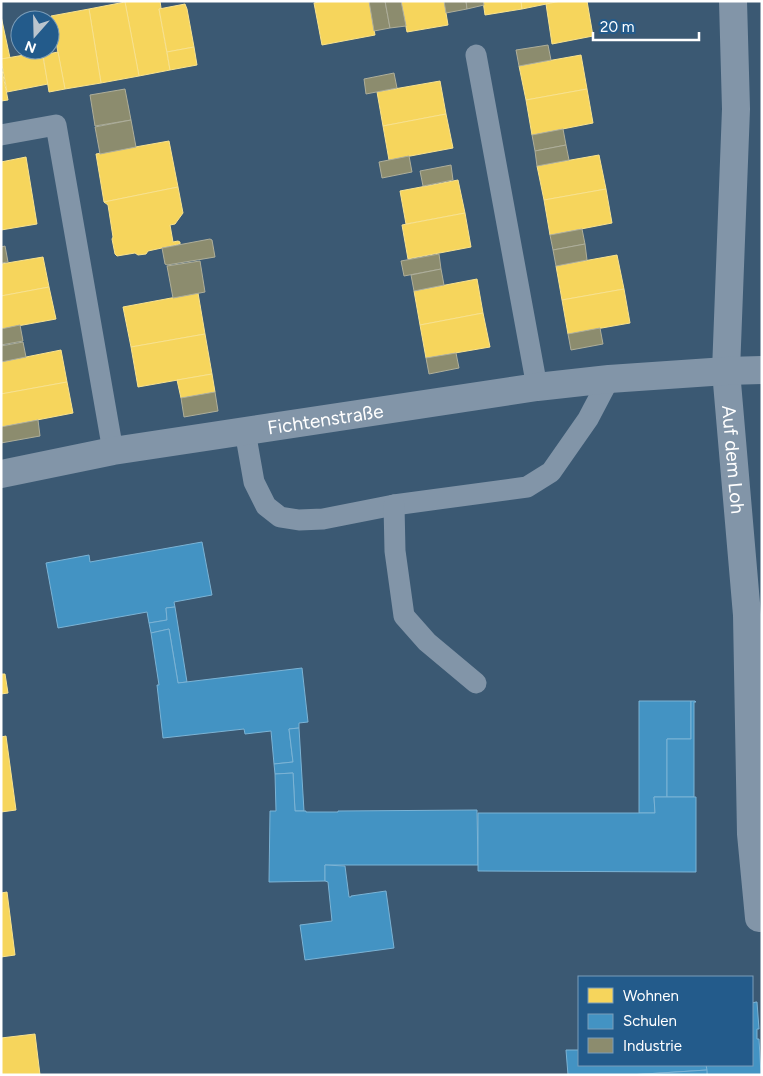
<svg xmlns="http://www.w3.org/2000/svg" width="763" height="1076" viewBox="0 0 763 1076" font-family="Figtree,sans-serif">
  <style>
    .homes { fill: #f6d55c; stroke: #f9e28d }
    .schools { fill: #4393c3; stroke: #7bb3d5 }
    .industry { fill: #8c8c6e; stroke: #aeae9a }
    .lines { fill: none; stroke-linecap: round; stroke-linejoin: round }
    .service { stroke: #8295a8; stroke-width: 21 }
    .minor { stroke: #8295a8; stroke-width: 28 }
    .labels { text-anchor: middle; stroke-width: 5; stroke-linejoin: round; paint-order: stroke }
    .street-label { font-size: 19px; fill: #fff; stroke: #235b8b }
  </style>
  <rect width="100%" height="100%" fill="#3b5973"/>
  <g class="homes">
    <polygon points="130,1 160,1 161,8 159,9 170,70 139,76 125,2"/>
    <polygon points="323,1 369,1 375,35 322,45 314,3"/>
    <polygon points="401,1 444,1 448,25 407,32"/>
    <polygon points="483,1 521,1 522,9 485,15"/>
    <polygon points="521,1 561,1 522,9"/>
    <polygon points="561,1 587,1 593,36 552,44 546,4"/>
    <polygon points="125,2 139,76 101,83 89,9"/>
    <polygon points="185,4 187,9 194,47 167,52 159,9"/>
    <polygon points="89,9 101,83 65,89 51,16"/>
    <polygon points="1,16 10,58 1,59"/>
    <polygon points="194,47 197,65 170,70 167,52"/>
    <polygon points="42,52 48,84 7,92 1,59"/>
    <polygon points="58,52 65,89 49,92 43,55"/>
    <polygon points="581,55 587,89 526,100 519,66"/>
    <polygon points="1,65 8,100 1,101"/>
    <polygon points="440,81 446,114 383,126 377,92"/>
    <polygon points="587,89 593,123 532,135 526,100"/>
    <polygon points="446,114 453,148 389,160 383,126"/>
    <polygon points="169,141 178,187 104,202 96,154"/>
    <polygon points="599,155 606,189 544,200 537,166"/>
    <polygon points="26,157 37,224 1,230 1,162"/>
    <polygon points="458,180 465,213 406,224 400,191"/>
    <polygon points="178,187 183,213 175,224 170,225 173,242 178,241 180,242 180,244 148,251 146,254 138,255 135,253 117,256 115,254 112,239 113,237 108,205 104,202"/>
    <polygon points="606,189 612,223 550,235 544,200"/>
    <polygon points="465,213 471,247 408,259 402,225"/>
    <polygon points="617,255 624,289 562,300 556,266"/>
    <polygon points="43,257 49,287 1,296 1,264"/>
    <polygon points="477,279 483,313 420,325 414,291"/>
    <polygon points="49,287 56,319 1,329 1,296"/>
    <polygon points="624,289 630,323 568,334 562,300"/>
    <polygon points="198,293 205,334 131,347 123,307"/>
    <polygon points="483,313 490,347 426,358 420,325"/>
    <polygon points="205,334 212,374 138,387 131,347"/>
    <polygon points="61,350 67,382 1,394 1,362"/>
    <polygon points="212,374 215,392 181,398 177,380"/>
    <polygon points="67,382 73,413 1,427 1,394"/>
    <polygon points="1,674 5,674 8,693 1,694"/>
    <polygon points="6,736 16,810 1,812 1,737"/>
    <polygon points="7,892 15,955 1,957 1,893"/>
    <polygon points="35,1034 40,1075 1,1075 1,1038"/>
  </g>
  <g class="schools">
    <polygon points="202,542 212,595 174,602 175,607 166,608 167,620 149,623 147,612 58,628 46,563 89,555 90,562"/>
    <polygon points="175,607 187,682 178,683 169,629 151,633 149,623 167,620 166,608"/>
    <polygon points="169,629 178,683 302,668 308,722 299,723 299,728 289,729 293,762 274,764 271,731 245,734 244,729 163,738 157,685 159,685 151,633"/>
    <polygon points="639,701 691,701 691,739 667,739 667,797 654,797 655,813 639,813"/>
    <polygon points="691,701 695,701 696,702 694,702 694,797 667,797 667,739 691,739"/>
    <polygon points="299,728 304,811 295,811 293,773 275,774 274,764 293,762 289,729"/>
    <polygon points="293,773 295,811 306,811 306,812 338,812 338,811 477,810 478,865 325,865 325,881 269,882 270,811 276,811 275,774"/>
    <polygon points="654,797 696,797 696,872 478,871 478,813 655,813"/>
    <polygon points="325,865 345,866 349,897 351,897 351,896 386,891 394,948 305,960 300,925 332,921 328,882 325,881"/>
    <polygon points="756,1002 757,1002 759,1029 757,1029 757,1039 759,1039 761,1075 707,1075 706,1065 752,1065 752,1003"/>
    <polygon points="566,1050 579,1050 579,1065 706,1065 707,1070 629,1075 568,1075"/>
    <polygon points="707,1070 707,1075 629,1075"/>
  </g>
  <g class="industry">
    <polygon points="369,1 385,1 390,28 374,31"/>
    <polygon points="385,1 401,1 406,26 390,28"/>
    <polygon points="444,1 466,1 467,9 446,13"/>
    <polygon points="466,1 483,1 484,5 467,9"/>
    <polygon points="548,45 551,60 519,66 516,50"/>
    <polygon points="394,73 397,88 366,94 364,79"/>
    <polygon points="125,89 131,120 95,126 90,95"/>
    <polygon points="131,120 136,147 100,154 95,127"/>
    <polygon points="563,129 566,145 535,151 532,135"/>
    <polygon points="566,145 569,160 537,166 535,151"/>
    <polygon points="409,156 412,172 382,178 379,162"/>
    <polygon points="451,165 453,180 423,186 420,171"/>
    <polygon points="582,229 585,244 553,250 550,235"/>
    <polygon points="210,239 212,240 215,257 167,265 165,264 162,248"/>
    <polygon points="585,244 587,260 556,266 553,250"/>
    <polygon points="5,246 8,262 1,263 1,247"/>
    <polygon points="439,254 441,269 404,276 401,261"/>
    <polygon points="200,261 205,292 173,298 167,266"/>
    <polygon points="441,269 444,285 414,291 411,275"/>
    <polygon points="20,325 23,341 1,345 1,329"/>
    <polygon points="600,328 603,344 571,350 568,334"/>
    <polygon points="23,342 26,357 1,362 1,346"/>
    <polygon points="456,353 459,368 429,374 426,358"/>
    <polygon points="215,392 218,411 184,417 181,398"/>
    <polygon points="38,420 40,436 1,443 1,427"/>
  </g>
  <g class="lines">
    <g class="service">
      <polyline points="476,55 537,387"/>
      <polyline points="1,135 56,125 113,451"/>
      <polyline points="245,431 254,482 266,506 280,517 299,520 323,519 394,505 527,487 551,472 588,419 609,379"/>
      <polyline points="394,505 395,551 404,616 427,642 476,683"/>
    </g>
    <g class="minor">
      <path id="s1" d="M733,1l3,108 -10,262 21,244 4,219 8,84"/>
      <path id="s2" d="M1,474l112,-23 424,-64 72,-8 117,-8 36,-1"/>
    </g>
  </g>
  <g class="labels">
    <g class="street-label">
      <text dy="7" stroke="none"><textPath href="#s2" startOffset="329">Fichtenstraße</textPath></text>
      <text dy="7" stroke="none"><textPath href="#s1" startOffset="459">Auf dem Loh</textPath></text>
    </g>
  </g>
  <rect width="763" height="1076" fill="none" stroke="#ffffff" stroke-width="5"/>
  <rect x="578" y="976" width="175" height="90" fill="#235b8b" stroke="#7b9db9"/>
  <rect x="588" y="988" width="25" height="15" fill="#f6d55c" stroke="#7b9db9"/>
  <text x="623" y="1001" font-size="15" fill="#ffffff">Wohnen</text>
  <rect x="588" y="1014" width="25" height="15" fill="#4393c3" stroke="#7b9db9"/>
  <text x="623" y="1026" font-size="15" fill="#ffffff">Schulen</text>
  <rect x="588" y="1038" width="25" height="15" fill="#8c8c6e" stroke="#7b9db9"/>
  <text x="623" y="1051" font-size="15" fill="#ffffff">Industrie</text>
  <g transform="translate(35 35) rotate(200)"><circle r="24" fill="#235b8b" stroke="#7b9db9"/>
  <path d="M0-4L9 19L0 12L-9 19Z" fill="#bac5ce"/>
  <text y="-8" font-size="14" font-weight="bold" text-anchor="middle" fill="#ffffff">N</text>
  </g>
  <path d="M593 32v8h106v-8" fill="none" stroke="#ffffff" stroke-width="2.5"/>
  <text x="600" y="32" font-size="15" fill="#ffffff" stroke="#235b8b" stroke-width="4" paint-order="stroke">20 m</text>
</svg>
